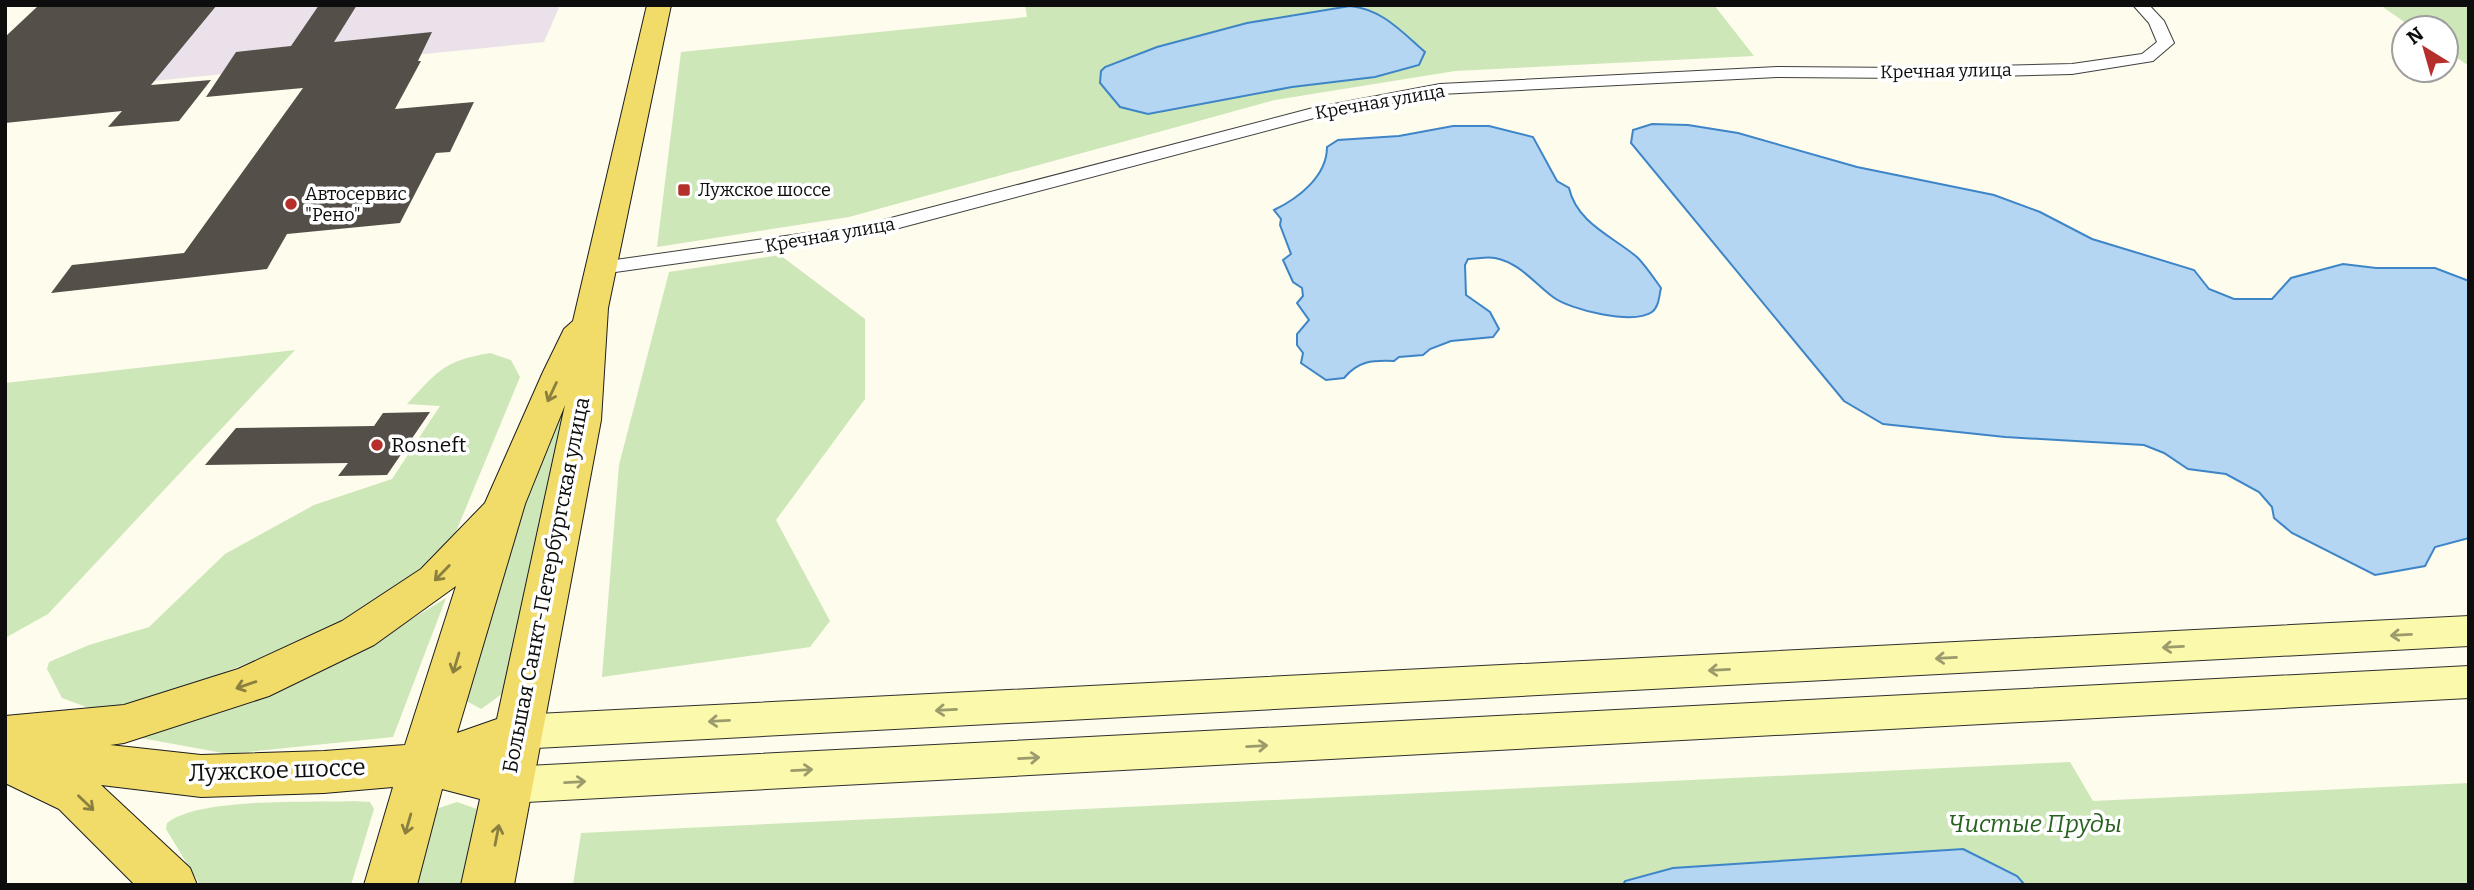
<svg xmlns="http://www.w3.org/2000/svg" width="2474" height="890" viewBox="0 0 2474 890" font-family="Bitter,serif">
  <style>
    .industrial { fill: #ebe1eb }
    .green { fill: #cde7b8 }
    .water { fill: #b4d6f3; stroke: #3e85c7; stroke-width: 2 }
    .building { fill: #554f49 }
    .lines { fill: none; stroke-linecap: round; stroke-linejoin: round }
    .minor-casing { stroke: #404040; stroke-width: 2 }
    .secondary-casing { stroke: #2f2f2f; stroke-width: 2 }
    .primary-casing { stroke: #1e1e1e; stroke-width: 2 }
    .minor { fill: #fff; fill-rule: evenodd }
    .secondary { fill: #fbf9ab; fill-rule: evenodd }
    .primary { fill: #f2dc69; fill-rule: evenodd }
    .oneway { stroke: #8b7f40 }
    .oneway2 { stroke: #9c9b6c }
    .poi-dot { fill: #b6302b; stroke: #fff; stroke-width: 2.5 }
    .labels { text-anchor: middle; stroke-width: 7; stroke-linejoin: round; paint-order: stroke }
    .far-street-label { font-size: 18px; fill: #0d0d0d; stroke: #fff }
    .far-poi-label { font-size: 18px; fill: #0d0d0d; stroke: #fff; text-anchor: start }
    .poi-label { font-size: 21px; fill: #0d0d0d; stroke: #fff; text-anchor: start }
    .street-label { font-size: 21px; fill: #0d0d0d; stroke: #fff }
    .near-street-label { font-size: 24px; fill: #0d0d0d; stroke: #fff }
    .near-park-label { font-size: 24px; font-style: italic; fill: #286120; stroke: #fff }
  </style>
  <rect width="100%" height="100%" fill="#fefced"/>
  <polygon class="industrial" points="97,5 560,5 544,42 14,95"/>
  <g class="green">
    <polygon points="1025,5 1714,5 1754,56 1455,71 1275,100 849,217 657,247 681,52 1027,17"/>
    <polygon points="2380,5 2469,5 2469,66 2446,50 2446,28 2413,28"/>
    <polygon points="780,255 865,319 865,399 776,520 830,621 810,647 602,677 619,465 669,272"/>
    <polygon points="295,350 48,614 5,638 5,383"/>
    <path d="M490,353l21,7 9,17 -67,162 -60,58 -80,40 -133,53 -83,21 -35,-13 -15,-29 2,-7 40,-17 60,-18 76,-73 89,-49 78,-26 48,-73 -33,-2c31,-33 36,-43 83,-51z"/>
    <polygon points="567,394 555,483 505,692 481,709 463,699 528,487"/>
    <polygon points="446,598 393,737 228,754 141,738 298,683 367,647"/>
    <polygon points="2070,762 2093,801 2469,783 2469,885 573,885 581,833"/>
    <path d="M354,801l16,1 4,7 -23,76h-151l-34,-56 1,-6c32,-26 143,-20 187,-22z"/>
    <polygon points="457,802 477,809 461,885 409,885 427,812"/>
  </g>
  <g class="water">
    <path d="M1350,6c32,3 52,26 75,46l-6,13 -44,12 -83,10 -144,27 -28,-7 -20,-24 1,-12 4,-4 52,-20 90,-24z"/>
    <polygon points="1652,124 1688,125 1738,133 1857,167 1994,195 2040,212 2092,239 2194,270 2209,289 2234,299 2272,299 2291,278 2343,264 2376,268 2435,268 2469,281 2469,538 2435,547 2425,566 2375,575 2292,533 2274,518 2272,507 2259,492 2226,474 2188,469 2164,453 2144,445 2005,437 1883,424 1844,401 1631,143 1633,130"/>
    <path d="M1453,126h36l44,11 24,44 12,7c8,35 43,48 68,69 9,9 16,20 24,31 -2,8 -2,19 -9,24 -19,13 -82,-2 -99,-15 -19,-14 -33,-34 -58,-39 -8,-2 -19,1 -27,1l-3,6 1,30 24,17 9,17 -6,8 -42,4 -21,8 -7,6 -24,2 -5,4c-22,-1 -36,0 -50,17l-18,2 -25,-17 2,-10 -6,-8v-11l12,-14 -12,-17 6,-7 -1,-8 -9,-6 -10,-22 8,-6 -11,-29 1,-6 -7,-9c25,-12 53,-34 53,-63l11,-7 61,-4z"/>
    <polygon points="1963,849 2017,876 2025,885 1623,885 1625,881 1673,868"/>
  </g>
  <g class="building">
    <polygon points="39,5 217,5 151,85 211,80 179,121 108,127 122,111 5,123 5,37"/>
    <polygon points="319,5 357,5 334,42 432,32 418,61 421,61 395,109 474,102 450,152 436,153 400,223 287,234 267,269 51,293 72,265 184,253 303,88 206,97 236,52 291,46"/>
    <polygon points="430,412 387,475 338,476 348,463 205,465 236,428 374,426 383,413"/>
  </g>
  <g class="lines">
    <g class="minor-casing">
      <polygon id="minor" points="2133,5 2149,5 2164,21 2174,43 2153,61 2072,74 1909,78 1777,77 1440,94 1314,118 865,237 601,274 594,272 591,268 594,264 601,262 864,225 1313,108 1440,84 1777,67 1909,68 2072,64 2142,54 2157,42 2149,23"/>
    </g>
    <g class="secondary-casing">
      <g id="secondary">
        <polygon points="2469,616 2469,646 517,749 502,744 496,732 502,720 517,715"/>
        <polygon points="2469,666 2469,698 507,803 492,798 486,785 492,772 507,767"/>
      </g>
    </g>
    <g class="primary-casing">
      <path id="primary" d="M647,5h24l-63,303 -7,112 -87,465h-53l19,-86 -38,-10 -25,96h-53l29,-98 -69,6 -123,4 -100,-12 89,83 7,17h-62l-76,-76 -54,-26v-67l119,-11 114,-36 104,-48 79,-52 64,-66 58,-131 21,-43 9,-8zM565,405l-68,314 -40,14 68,-229zM456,586l-51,159 -81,6 -123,4 -91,-10 14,-2 145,-47 105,-51z"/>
    </g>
    <use href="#minor" class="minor"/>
    <use href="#secondary" class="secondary"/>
    <use href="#primary" class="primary"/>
  </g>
  <defs><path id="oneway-shaft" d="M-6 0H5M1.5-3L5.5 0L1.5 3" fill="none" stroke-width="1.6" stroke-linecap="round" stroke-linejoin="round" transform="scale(1.75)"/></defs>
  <g class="oneway">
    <use href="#oneway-shaft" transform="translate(552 392) rotate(115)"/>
    <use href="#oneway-shaft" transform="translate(442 573) rotate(134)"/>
    <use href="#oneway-shaft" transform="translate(456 663) rotate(107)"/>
    <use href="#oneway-shaft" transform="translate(246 685) rotate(161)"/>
    <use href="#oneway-shaft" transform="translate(86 803) rotate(44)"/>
    <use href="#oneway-shaft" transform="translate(408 824) rotate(106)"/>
    <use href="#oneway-shaft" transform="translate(497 835) rotate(-79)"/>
  </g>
  <g class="oneway2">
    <use href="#oneway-shaft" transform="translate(2401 635) rotate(177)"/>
    <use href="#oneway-shaft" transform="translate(2173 647) rotate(177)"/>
    <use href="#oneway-shaft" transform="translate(1946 658) rotate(177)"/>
    <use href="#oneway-shaft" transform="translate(1719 670) rotate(177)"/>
    <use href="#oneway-shaft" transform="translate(946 710) rotate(177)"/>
    <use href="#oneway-shaft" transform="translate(719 721) rotate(177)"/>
    <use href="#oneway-shaft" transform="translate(1257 746) rotate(-3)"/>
    <use href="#oneway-shaft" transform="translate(1029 758) rotate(-3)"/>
    <use href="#oneway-shaft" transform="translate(802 770) rotate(-3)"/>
    <use href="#oneway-shaft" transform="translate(575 782) rotate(-3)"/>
  </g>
  <g class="poi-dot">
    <rect x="677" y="183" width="14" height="14" rx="3.5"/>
    <circle cx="291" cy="204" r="7"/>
    <circle cx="377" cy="445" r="7"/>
  </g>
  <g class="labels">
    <g class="far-street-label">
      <text transform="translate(1946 71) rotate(-1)" y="6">Кречная улица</text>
      <text transform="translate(1380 102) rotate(-10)" y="6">Кречная улица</text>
      <text transform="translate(830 235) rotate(-10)" y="6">Кречная улица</text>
    </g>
    <g class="far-poi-label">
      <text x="698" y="196">Лужское шоссе</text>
      <text x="305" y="200">Автосервис<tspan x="305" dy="21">"Рено"</tspan></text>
    </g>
    <g class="poi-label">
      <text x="391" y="452">Rosneft</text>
    </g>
    <g class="street-label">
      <text transform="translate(546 585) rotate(-79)" y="7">Большая Санкт-Петербургская улица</text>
    </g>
    <g class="near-street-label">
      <text transform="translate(277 770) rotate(-2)" y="8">Лужское шоссе</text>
    </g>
    <g class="near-park-label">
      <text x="2035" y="832">Чистые Пруды</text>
    </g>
  </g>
  <rect width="2474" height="890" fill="none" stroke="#0d0d0d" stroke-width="14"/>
  <g transform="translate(2425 49) rotate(323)"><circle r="33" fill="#ffffff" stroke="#9e9e9e" stroke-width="2"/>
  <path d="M0-5L12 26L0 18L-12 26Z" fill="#b6302b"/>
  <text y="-10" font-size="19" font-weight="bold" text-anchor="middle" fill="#0d0d0d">N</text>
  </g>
</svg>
